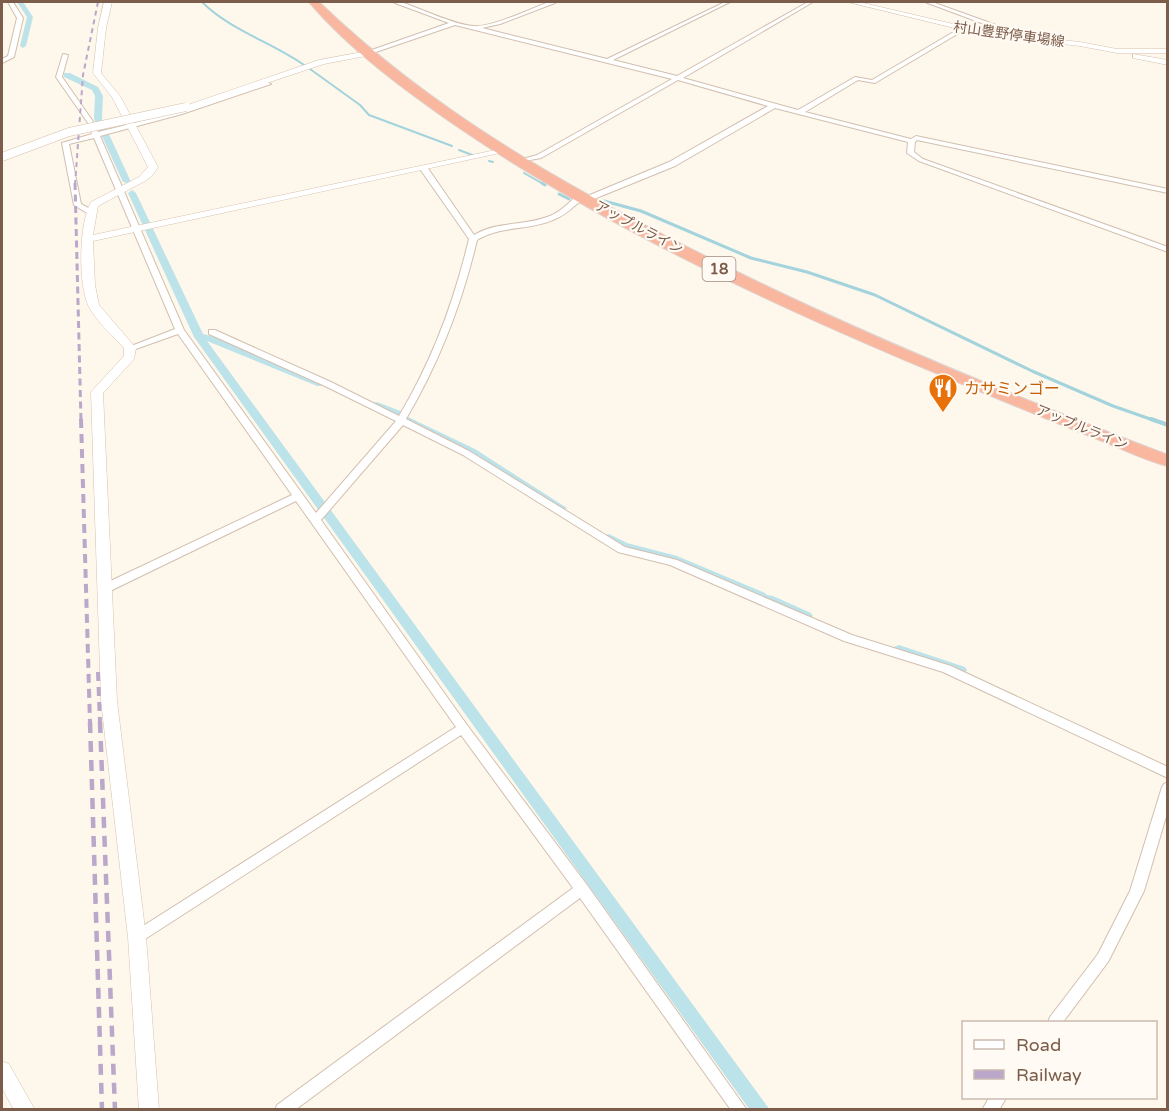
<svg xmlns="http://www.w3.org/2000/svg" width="1169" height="1111" viewBox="0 0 1169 1111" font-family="'Varela Round','Noto Sans JP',sans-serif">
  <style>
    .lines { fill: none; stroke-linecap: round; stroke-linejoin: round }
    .stream-far2 { stroke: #a3d3dc; stroke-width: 2 }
    .stream-far1 { stroke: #a3d3dc; stroke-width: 3 }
    .stream { stroke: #a3d3dc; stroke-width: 4 }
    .canal { fill: #bde3ea; fill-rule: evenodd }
    .street-casing { stroke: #d2bfaf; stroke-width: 2 }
    .secondary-casing { stroke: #d7c1ae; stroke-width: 1 }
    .highway-casing { stroke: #ddd5d0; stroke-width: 2 }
    .street { fill: #fff; fill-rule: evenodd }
    .secondary { fill: #fff; fill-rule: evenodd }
    .highway { fill: #fab7a0; fill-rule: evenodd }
    .rail-far3 { stroke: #baa7ca; stroke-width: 2; stroke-dasharray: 5 4; stroke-linecap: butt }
    .rail-far2 { stroke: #baa7ca; stroke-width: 3; stroke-dasharray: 7 4.5; stroke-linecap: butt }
    .rail-far1 { stroke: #baa7ca; stroke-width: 4; stroke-dasharray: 9 6; stroke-linecap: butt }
    .rail { stroke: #baa7ca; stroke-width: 4.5; stroke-dasharray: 11 8; stroke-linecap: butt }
    .secondary-bridge-casing { stroke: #d7c1ae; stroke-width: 9; stroke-linecap: butt }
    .secondary-bridge { stroke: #fff; stroke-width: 8 }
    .labels { text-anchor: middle; stroke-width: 4.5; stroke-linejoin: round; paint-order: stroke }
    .far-street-label { font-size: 14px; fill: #7c5d4b; stroke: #fffaf3 }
    .shield { fill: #fffaf3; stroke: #a38c7d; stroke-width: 1.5 }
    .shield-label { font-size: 15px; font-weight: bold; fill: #7c5d4b }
    .food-label { font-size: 16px; fill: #c56008; stroke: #fffaf3; text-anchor: start }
  </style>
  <rect width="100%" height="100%" fill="#fef7eb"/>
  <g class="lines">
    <g class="stream-far2">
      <path d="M202,2c28,28 69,40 102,63"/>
      <polyline points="310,69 360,105 369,115 452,146"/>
      <polyline points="459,150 475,156"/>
      <polyline points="489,161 493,162"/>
      <polyline points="524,173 545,185"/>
    </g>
    <g class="stream-far1">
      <polyline points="542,183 545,185"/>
      <polyline points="559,194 569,199"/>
      <polyline points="604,201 641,211 751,258 807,272 875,295 1032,371 1113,406 1156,421"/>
    </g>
    <polyline class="stream" points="1151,419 1168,425"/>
    <g class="canal">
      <polygon points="17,2 23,2 33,17 26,46 23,48 20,46 27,17"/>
      <polygon points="64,73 70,73 98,87 103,96 102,119 131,182 130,184 123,182 94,119 95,96 92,90 64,77"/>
      <polygon points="132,190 136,193 203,334 211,336 325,382 326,384 325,386 317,386 207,341 770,1110 750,1110 194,337 128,193"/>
      <polygon points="377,402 403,412 404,414 399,417 373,407 372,405 373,403"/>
      <polygon points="408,417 475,449 567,508 561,512 557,511 467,453 404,422 403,420 404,418"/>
      <path d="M609,534l18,9 50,13 88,37 2,2 6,1 38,17 2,3 -6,4 -4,-1 -40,-19 -6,-1c-29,-12 -58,-27 -88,-37 -21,-7 -51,-7 -66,-24l2,-3z"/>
      <polygon points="899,645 965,667 967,670 965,673 960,675 894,653 893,650 894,647"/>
    </g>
    <g class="street-casing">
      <g id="street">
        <polygon points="8,2 13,2 23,18 14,57 2,63 2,59 8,56 17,18"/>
        <path d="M395,2h6c21,7 51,22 72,24 18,2 57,-17 76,-24h6v1l-55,21 -18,4 125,31 118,-57h5l-117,58 64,16 131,-74h5l-130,76 115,32 57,-33 17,3 90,-53 2,1v2l-89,53 -17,-3 -53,32 106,27 5,-3 252,53v4l-251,-53 -2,2 -1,10 9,7 245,88v5l-249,-91 -12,-8 1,-11 -133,-34 -100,58 -86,35 -6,-2c-9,7 -17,16 -28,20 -25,12 -54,6 -78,21 -15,64 -38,123 -71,179l63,32 156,96 52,13 175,75 99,31 217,101v11l-225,-106 -99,-31 -174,-76 -52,-13 -155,-97 -60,-30 -82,95 146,205 120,160 160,225h-16l-151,-212 -285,212h-20l2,-5 296,-217 -112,-153 -319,206 -5,2 -5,-2 -2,-4 2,-4 324,-206 -160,-226 -186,90h-8l-1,-3 1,-3 190,-90 -114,-161 -45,16h-6l-1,-2 49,-19 -81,-191 -25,6 12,60 13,7 -7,2 -13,-8 -12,-62 30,-9 -4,-11 -32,-46 7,-23 5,1 -6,22 32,46 4,9 80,-20 84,-28v-3h4l5,3 -89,30 -82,22 84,194 132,183 80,-92 -71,-35 -116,-52v-4h6l116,52 68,34c33,-55 55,-114 70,-177l-49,-70 1,-2h6l47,68c23,-14 49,-9 73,-18 13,-4 21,-14 31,-22l7,2 84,-35 99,-56 -90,-26 -137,78 -22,4v-2l18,-5 135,-76 -217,-54 -85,29h-4v-2l83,-29 -54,-20z"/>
        <polygon points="925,2 932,2 1007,29 1047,39 1044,41 1003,31"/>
        <polygon points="1168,782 1168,810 1144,891 1108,962 1063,1022 1048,1022 1050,1017 1098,954 1130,891 1162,787 1164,784"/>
        <polygon points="989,1098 1006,1098 999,1110 982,1110"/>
      </g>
    </g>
    <g class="secondary-casing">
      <g id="secondary">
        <path d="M104,2h8l-6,26 -5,45 19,23 38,71 -6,9 -7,5 -47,25 -5,29 412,-87 4,3 -416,90 2,44 4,20 37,43 -2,11 -31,34 14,308 29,236 13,173h-20l-11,-173 -27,-236 -10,-309 33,-36v-8c-12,-13 -28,-27 -36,-43 -10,-23 -9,-82 3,-103l48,-25 9,-10 -36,-70 -19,-24 5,-45z"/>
        <polygon points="848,2 859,2 983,31 1080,42 1117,49 1168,49 1168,53 1117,53 1080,46 983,35"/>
        <polygon points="368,51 371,51 371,55 324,64 189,109 182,107 319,60"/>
        <polygon points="1133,54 1168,60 1168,65 1133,58"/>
        <polygon points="2,1061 9,1064 35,1110 14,1110 2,1088"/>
      </g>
    </g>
    <g class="highway-casing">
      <path id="highway" d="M309,2h10c113,109 244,183 384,253 151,76 307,140 465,200v11c-21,-5 -41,-15 -61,-23 -41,-16 -82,-33 -123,-50 -179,-73 -372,-160 -532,-270 -50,-35 -103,-74 -143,-121z"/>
    </g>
    <use href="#street" class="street"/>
    <use href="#secondary" class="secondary"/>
    <use href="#highway" class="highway"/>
    <polyline class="rail-far3" points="75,185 83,75 98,2"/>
    <polyline class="rail-far2" points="75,183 81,421"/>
    <g class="rail-far1">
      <polyline points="81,419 90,723"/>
      <polyline points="98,672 100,723"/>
    </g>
    <g class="rail">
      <polyline points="90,722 102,1110"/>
      <polyline points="100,722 115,1110"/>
    </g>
    <g class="secondary-bridge-casing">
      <polyline id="secondary-bridge" points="2,157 69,132 186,107"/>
    </g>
    <use href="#secondary-bridge" class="secondary-bridge"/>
  </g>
  <defs>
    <g id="restaurant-pin" transform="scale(1.5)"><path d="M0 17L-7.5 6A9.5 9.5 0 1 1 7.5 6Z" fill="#e8710a" stroke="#fffaf3"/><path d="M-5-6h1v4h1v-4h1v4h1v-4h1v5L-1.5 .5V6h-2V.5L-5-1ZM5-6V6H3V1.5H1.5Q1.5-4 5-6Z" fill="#fff"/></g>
  </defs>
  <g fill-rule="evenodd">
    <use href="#restaurant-pin" x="943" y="388"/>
  </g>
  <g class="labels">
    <g class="far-street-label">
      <text transform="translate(1009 34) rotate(8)" y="5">村山豊野停車場線</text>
      <text transform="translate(639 227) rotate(28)" y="5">アップルライン</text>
      <text transform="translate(1082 427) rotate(22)" y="5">アップルライン</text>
    </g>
    <rect class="shield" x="702.5" y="257" width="33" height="24" rx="4.5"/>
    <g class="shield-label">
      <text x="719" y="274">18</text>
    </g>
    <g class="food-label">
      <text x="964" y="394">カサミンゴー</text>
    </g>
  </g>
  <rect width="1169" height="1111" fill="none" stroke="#7c5d4b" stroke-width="6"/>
  <rect x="962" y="1021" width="195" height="78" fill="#fffaf3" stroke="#cbbbb0" stroke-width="1.5"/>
  <rect x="974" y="1040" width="30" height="9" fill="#ffffff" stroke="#cbbbb0" stroke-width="1.5"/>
  <text x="1016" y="1051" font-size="18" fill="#7c5d4b">Road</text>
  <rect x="974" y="1070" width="30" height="9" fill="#baa7ca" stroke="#cbbbb0" stroke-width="1.5"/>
  <text x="1016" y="1081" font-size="18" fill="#7c5d4b">Railway</text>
</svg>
